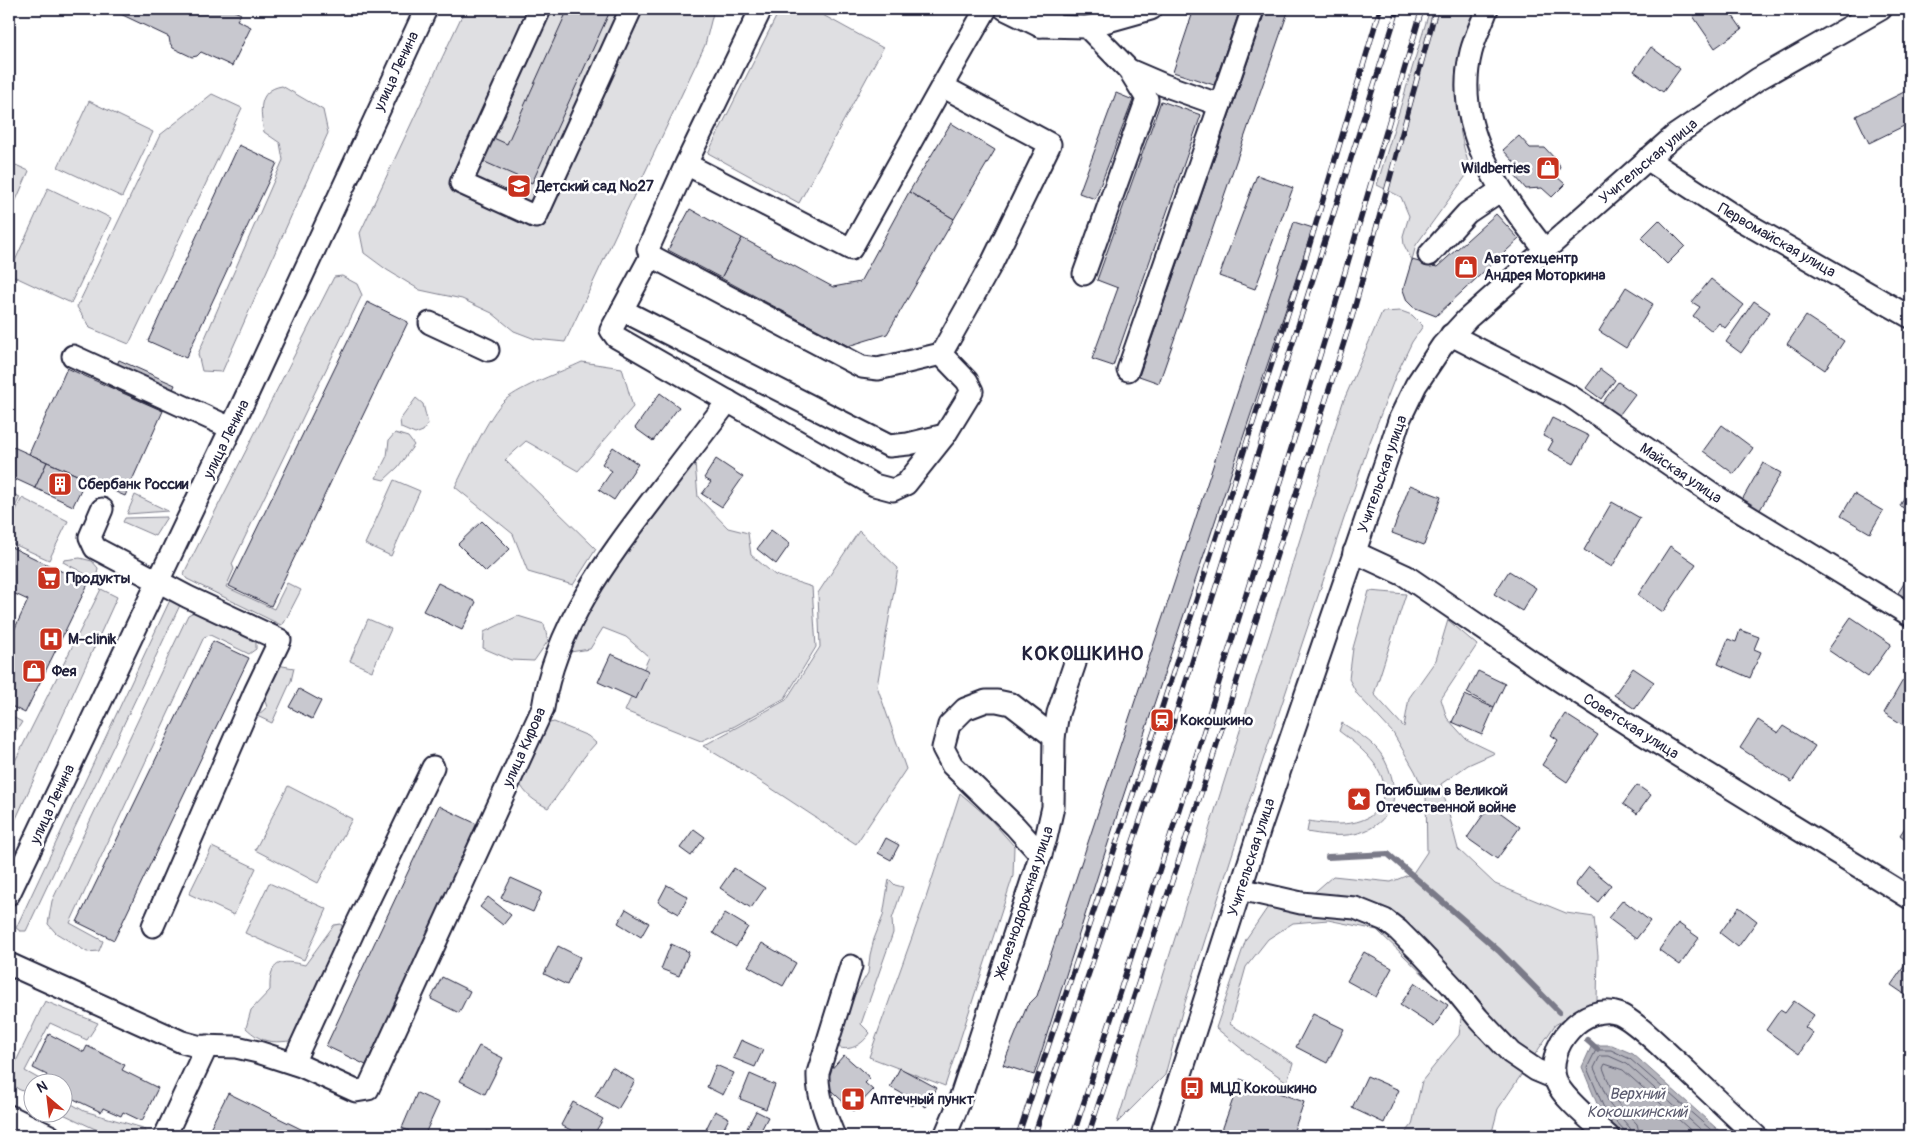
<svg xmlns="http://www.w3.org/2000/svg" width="1919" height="1145" viewBox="0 0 1919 1145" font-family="Pangolin,sans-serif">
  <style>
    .green { fill: #dfdfe2; stroke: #80808e }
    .water { fill: #b4b4bc; stroke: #7a7a88 }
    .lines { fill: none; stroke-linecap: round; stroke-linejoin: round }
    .shore { stroke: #5c5c6f; stroke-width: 1 }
    .stream { stroke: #7a7a88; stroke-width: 6 }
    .building { fill: #c8c8cf; stroke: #22223b }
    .minor-casing { stroke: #22223b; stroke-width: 25 }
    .minor { stroke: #fff; stroke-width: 21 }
    .rail-casing { stroke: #22223b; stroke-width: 5.5 }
    .rail { stroke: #fff; stroke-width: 4; stroke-dasharray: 11; stroke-linecap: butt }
    .labels { text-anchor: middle; stroke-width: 5; stroke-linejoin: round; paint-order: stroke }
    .street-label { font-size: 15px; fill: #22223b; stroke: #fff }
    .poi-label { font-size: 15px; font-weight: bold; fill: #22223b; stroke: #fff; text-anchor: start }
    .water-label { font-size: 16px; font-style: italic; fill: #5c5c6f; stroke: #fff }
    .district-label { font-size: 20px; font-weight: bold; letter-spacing: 1px; fill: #22223b; stroke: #fff }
  </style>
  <rect width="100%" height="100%" fill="#fff"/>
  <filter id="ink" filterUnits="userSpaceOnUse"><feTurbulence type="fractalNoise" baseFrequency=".02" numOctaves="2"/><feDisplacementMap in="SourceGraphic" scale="10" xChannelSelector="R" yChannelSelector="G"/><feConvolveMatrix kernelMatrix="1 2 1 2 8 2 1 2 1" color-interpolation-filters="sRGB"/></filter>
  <g filter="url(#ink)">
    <g class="green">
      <polygon points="465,9 714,9 705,45 565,342 535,339 514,331 492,313 462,299 420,290 387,270 364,253 360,233"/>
      <polygon points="780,9 812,9 883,48 799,203 708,153"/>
      <path d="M1430,9h45c-8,18 -16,40 -19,60 -3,22 5,80 15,100l-55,76 -4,15 -8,-15 -1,-9 6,-20 -8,-19 -24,-12z"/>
      <path d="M282,86l41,24 5,23 -106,239 -20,-1 -4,-17 85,-194 -3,-17 -16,-11c-4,-20 -7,-42 18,-46z"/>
      <polygon points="212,94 242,108 129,344 90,328 77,307 160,135"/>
      <polygon points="89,101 153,132 122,197 58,167"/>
      <polygon points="9,162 29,171 9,216"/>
      <polygon points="48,188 111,218 71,303 9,274"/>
      <polygon points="342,276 357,284 362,295 232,564 234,569 226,587 274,609 287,583 301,590 284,623 281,625 187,579 184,575 185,571 334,277"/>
      <polygon points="1401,311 1412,315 1423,326 1412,342 1396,375 1368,447 1247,808 1182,1012 1165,1075 1117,1123 1343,402 1382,312"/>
      <path d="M582,362l40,6 11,39 -55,64 -52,-30 -21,19 91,89 -23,36 -45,-13 -15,-38 -58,-47c11,-21 34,-73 50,-87 17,-14 56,-28 77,-38z"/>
      <polygon points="416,398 423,404 428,424 423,431 415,434 401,428 400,420"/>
      <polygon points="395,433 408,437 414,445 398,467 384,480 376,478 387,456 389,440"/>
      <polygon points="694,452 698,497 728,528 748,533 751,555 775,575 812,587 816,647 785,698 735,726 701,741 625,711 649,657 626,637 603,628 590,649 570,652 576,632 596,590"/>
      <polygon points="394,480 420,491 391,556 365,544"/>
      <polygon points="9,492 20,497 9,519"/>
      <polygon points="135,495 168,511 127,514"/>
      <polygon points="22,498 68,521 49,560 9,542 9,524"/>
      <polygon points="167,517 155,536 123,522 125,518"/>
      <polygon points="859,531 898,568 877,686 906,769 856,844 754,777 703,746 786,700 820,647 818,593"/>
      <polygon points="80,558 92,561 98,568 97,574 91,577 63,562 64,560"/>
      <polygon points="101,589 117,597 9,834 9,773"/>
      <polygon points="1369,591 1406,594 1374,694 1404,727 1409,698 1436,660 1448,620 1477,645 1441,699 1447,718 1466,739 1495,753 1468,765 1441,784 1458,849 1495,884 1566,913 1594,917 1598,955 1597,1000 1555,1025 1498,1109 1491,1136 1403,1136 1412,1125 1422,1081 1459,1035 1463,1003 1429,980 1377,930 1328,920 1293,923 1268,939 1246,967 1230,1024 1293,1063 1287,1082 1254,1059 1216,1028 1246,939 1270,904 1281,911 1293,911 1333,876 1391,882 1413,873 1427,852 1426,795 1415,771 1393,733 1357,694 1349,679 1353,648"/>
      <polygon points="174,597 181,603 26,931 20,931 16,928 170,600"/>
      <polygon points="198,610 256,641 256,649 249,654 210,635 204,637 70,923 103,941 99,951 87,952 56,933 48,924 52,901 188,615"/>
      <polygon points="518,616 544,624 548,641 534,661 511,660 483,648 484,632"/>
      <polygon points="368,619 391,629 372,671 350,661"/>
      <polygon points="277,665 294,668 291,681 272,723 257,716 267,707 263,696"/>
      <polygon points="9,715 22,722 10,741 10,754 9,754"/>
      <path d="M554,722l34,14 8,7c-19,20 -31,44 -48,65 -14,-7 -23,-13 -30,-28l27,-56z"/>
      <path d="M1342,723c14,9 30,18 39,31 6,9 10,19 12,29 2,13 1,22 -7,32 -19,25 -52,22 -79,17l2,-11c18,3 40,6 58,-3 5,-2 10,-9 14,-13 2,-7 4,-16 2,-24 -5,-20 -28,-38 -44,-50z"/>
      <polygon points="288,786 352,819 318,883 255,850"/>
      <polygon points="960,793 990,819 1014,846 1013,876 945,1086 869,1057 924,904"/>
      <polygon points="212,847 256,868 234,915 189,894"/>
      <path d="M889,879l6,6 8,2 -11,32 1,14 -32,91 9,9c-8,12 -21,20 -35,13l16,-45 17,-28 2,-18 4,-16 9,-23z"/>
      <polygon points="269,883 327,909 304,960 245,933"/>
      <path d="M341,924l3,7 -45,97 -9,13c-20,2 -29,1 -44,-13l5,-18 19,-20c-1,-29 10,-31 35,-25l29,-40z"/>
      <polygon points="45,1001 98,1023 87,1040 50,1023 25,1071 43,1081 43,1082 32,1082 32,1095 18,1089 9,1081 9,1076"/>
      <polygon points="63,1099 84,1111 143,1128 149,1136 110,1136 61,1113"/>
    </g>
    <polygon class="water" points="1592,1045 1612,1045 1633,1054 1725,1136 1623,1136 1600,1111 1582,1067"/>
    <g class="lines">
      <g class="shore">
        <polyline points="1626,1136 1625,1131 1604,1108 1587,1068 1596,1050 1611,1050 1630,1059 1718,1136"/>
        <polyline points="1632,1136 1630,1128 1610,1105 1594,1068 1600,1056 1609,1056 1627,1064 1708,1136"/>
        <polyline points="1640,1136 1637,1124 1616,1101 1603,1068 1605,1064 1623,1070 1697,1136"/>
      </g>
      <g class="stream">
        <polyline points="1328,857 1388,854 1499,951 1559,1012"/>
        <polyline points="1587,1040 1597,1049"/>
      </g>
    </g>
    <g class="building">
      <polygon points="110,9 230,9 241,14 237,20 251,27 232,66 201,52 197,56 192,57 173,48 170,43 169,37"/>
      <polygon points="568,9 611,9 532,183 478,159 489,136 507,144"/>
      <polygon points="1194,9 1240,9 1214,85 1173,72"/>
      <polygon points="1266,9 1289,9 1159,383 1139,376"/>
      <polygon points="1703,9 1728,9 1742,29 1715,48 1693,16"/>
      <polygon points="1651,47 1680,69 1663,92 1634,71"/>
      <polygon points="1910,89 1910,123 1869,143 1856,116"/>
      <polygon points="1116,93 1133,100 1095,199 1079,193"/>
      <polygon points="1161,101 1201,115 1113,366 1092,359 1118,288 1097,280"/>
      <polygon points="951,123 995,150 954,219 909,192"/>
      <polygon points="1519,136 1530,148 1545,148 1556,160 1560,167 1556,176 1565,184 1552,197 1542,188 1526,189 1516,177 1514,162 1503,150"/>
      <polygon points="239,145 277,163 186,358 148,341"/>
      <polygon points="1257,175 1293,188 1255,289 1219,276"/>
      <polygon points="909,192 954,219 887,334 848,346 721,278 742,238 833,287 860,282"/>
      <polygon points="690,209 742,238 721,278 668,250"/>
      <polygon points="1496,214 1519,239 1436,316 1413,307 1407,301 1403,290 1412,260 1437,267"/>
      <polygon points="1659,220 1685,246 1667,264 1641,238"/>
      <polygon points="1294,222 1313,228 1119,809 1034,1075 1003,1065 1027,1006 1037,996"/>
      <polygon points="1711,279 1744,305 1725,328 1719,323 1712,331 1693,316 1700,307 1692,302"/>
      <polygon points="1626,287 1653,304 1626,348 1599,331"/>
      <polygon points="1754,301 1770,312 1741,353 1726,342"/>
      <polygon points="367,302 408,322 271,606 229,586"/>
      <polygon points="1806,316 1844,341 1825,370 1787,344"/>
      <polygon points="119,360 175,385 163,411 108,386"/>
      <polygon points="67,368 163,411 125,496 29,454"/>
      <polygon points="1600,369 1615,380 1601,399 1586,388"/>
      <polygon points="1618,382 1635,394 1617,418 1600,406"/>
      <polygon points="660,393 679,407 653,441 635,428"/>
      <polygon points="1552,418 1589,436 1574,464 1548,450 1553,441 1543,436"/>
      <polygon points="1722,425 1753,448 1734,474 1703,451"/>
      <polygon points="9,445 47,462 35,488 9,476"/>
      <polygon points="613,447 638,464 614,500 599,490 612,471 602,464"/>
      <polygon points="716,459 743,477 722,507 702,494 711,482 704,478"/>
      <polygon points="47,462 86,479 73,506 35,488"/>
      <polygon points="1763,463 1781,473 1757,515 1739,505"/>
      <polygon points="1410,485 1441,497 1424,545 1392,533"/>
      <polygon points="1910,486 1910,511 1900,506"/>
      <polygon points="1854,494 1883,511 1870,533 1841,516"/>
      <polygon points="1612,502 1640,518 1612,567 1584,550"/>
      <polygon points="482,521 510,549 486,572 458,544"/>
      <polygon points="771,530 790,544 776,564 757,549"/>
      <polygon points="9,546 88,584 25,713 9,705 9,641 28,600 15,594 11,601 9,600"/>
      <polygon points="1670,546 1696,564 1663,612 1638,595"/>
      <polygon points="1509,571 1536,588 1522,611 1494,594"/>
      <polygon points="1910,574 1910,600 1898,593"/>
      <polygon points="438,583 476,602 462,630 423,611"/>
      <polygon points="1851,617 1891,644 1868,677 1828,650"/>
      <polygon points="1740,630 1759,637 1754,649 1761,652 1750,678 1718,664 1728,639 1736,642"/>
      <polygon points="213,641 249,658 114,940 77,922"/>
      <polygon points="611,654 649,671 636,699 598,682"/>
      <polygon points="1633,668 1654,682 1635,709 1614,695"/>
      <polygon points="1478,671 1505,684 1494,707 1467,693"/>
      <polygon points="1903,680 1910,684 1910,729 1884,713"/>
      <polygon points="299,689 321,701 312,719 289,707"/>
      <polygon points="1465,695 1494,708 1482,735 1452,722"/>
      <polygon points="1565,714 1598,735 1567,782 1542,765 1558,740 1551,735"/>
      <polygon points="1758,720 1778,733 1783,726 1815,746 1792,782 1740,748"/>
      <polygon points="1637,785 1651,795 1637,814 1623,804"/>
      <polygon points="1490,805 1520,827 1497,859 1467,838"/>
      <polygon points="439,806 479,825 366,1065 326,1046"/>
      <polygon points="1910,820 1910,843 1900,835"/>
      <polygon points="694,829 705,837 691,856 680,848"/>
      <polygon points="886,838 899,845 891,860 878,853"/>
      <polygon points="1589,867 1611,885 1598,902 1575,885"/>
      <polygon points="734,868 765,888 751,908 720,888"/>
      <polygon points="511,878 542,892 533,912 501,898"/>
      <polygon points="667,885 688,897 679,914 658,902"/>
      <polygon points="488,897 511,915 503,925 480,907"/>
      <polygon points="1623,900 1650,921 1636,939 1608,918"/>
      <polygon points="1739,907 1757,921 1738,947 1720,933"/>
      <polygon points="626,909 649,923 641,937 618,923"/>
      <polygon points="725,913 748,927 736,947 713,933"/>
      <polygon points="1678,923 1699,938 1680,965 1659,950"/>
      <polygon points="762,943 796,963 783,986 748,966"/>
      <polygon points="671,944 689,952 679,976 661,969"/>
      <polygon points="558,946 580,957 567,985 544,974"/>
      <polygon points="1364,952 1392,968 1376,997 1347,981"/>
      <polygon points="1907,962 1910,964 1910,998 1891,985"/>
      <polygon points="442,977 470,991 459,1013 431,999"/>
      <polygon points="1415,983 1448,1005 1434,1027 1400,1005"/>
      <polygon points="1794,1001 1814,1015 1805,1027 1813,1033 1799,1054 1766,1030 1780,1010 1785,1013"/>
      <polygon points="1313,1014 1344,1029 1327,1063 1296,1047"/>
      <polygon points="49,1034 84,1052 87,1046 125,1065 122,1070 158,1088 142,1121 123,1112 121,1116 103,1108 101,1112 63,1094 65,1089 62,1088 62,1082 52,1082 45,1079 47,1075 33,1068"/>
      <polygon points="741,1040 763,1050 755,1067 733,1058"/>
      <polygon points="479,1046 503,1058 485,1094 460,1081"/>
      <polygon points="844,1055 870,1078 865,1083 873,1090 853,1111 821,1081"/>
      <polygon points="716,1065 734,1073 723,1095 707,1087"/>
      <polygon points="612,1067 635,1081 618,1109 595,1096"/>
      <polygon points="900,1068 937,1088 926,1107 918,1102 912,1106 904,1101 903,1094 890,1087"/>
      <polygon points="750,1074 775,1085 766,1109 740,1099"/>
      <polygon points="1367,1076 1399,1090 1384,1123 1352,1108"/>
      <polygon points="1240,1079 1304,1102 1292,1136 1220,1136"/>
      <polygon points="228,1093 315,1136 206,1136"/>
      <polygon points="417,1093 439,1103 424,1136 406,1136 409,1131 402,1128"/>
      <polygon points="573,1102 603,1119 593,1136 582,1136 561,1125"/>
      <polygon points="715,1111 729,1118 720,1136 706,1129"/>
      <polygon points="756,1111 768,1117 759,1134 747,1128"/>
      <polygon points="486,1131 499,1136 484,1136"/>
    </g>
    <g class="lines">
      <g class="minor-casing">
        <g id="minor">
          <polyline points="540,9 461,183 536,217 631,9"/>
          <polyline points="1005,9 1040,26 1052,9"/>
          <path d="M1487,9c-5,14 -12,28 -16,43 -19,76 30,142 74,198"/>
          <polyline points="1040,26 1087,27 1129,70 1164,85 1220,105 1128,370"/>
          <polyline points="1087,27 1151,9"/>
          <polyline points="942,86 986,9"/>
          <polyline points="1220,105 1253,9"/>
          <polyline points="1647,159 1742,221 1910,317"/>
          <polyline points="686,164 851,249 942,86 1050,144 992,263 941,354 878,369 862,367 651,256 648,249 686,164 761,9"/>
          <polyline points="1429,255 1467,213 1501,190"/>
          <polyline points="651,256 622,310 889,446 908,444 945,435 972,391 967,381 941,354"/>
          <polyline points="1084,274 1147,99 1129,70"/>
          <polyline points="622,310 611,330 616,337 874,485 893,490 906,484 945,435"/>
          <polyline points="430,323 488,350"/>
          <polyline points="1451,335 1570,396 1723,501 1910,615"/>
          <polyline points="73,356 231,428"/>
          <polyline points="102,509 90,537 95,548 188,597 280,640 255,692 153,926"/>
          <polyline points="1354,552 1406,576 1551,675 1638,731 1910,898"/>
          <polyline points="1041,855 1015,826 952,765 943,748 949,725 965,709 986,701 997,701 1011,704 1054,737"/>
          <polyline points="1240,889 1301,903 1355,908 1385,920 1398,930 1420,952 1452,986 1478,1018 1511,1053 1536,1070 1555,1078"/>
          <polyline points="9,894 245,399 426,9"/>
          <path d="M9,964l173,78 15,4 39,1 22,5 43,14 55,25 12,-2 175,-381c12,-81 65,-150 113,-213 24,-31 48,-63 72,-94"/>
          <polyline points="293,1063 355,928 433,767"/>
          <polyline points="9,1116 50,1136"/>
          <polyline points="165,1136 207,1046"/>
          <path d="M834,1136c-8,-19 -17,-42 -16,-63l33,-107"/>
          <polyline points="945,1136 958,1105 1046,838 1053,807 1054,737 1058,713 1075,663"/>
          <polyline points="1161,1136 1260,828 1388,455 1400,418 1416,385 1442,346 1467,319 1674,136 1758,79 1881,9"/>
          <path d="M1608,1136c-14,-13 -46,-38 -52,-55 -12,-34 28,-80 63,-67 16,7 41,32 54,44 28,26 55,52 83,78"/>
        </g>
      </g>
      <use href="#minor" class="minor"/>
      <g class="rail-casing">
        <g id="rail">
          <polyline points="1018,1136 1158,720 1305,260 1380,9"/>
          <polyline points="1034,1136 1173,723 1398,9"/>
          <polyline points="1073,1136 1194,763 1333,313 1422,9"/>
          <polyline points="1088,1136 1210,766 1352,317 1436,9"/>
        </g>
      </g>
      <use href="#rail" class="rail"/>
    </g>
  </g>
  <defs>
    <g id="shop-square" transform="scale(1.25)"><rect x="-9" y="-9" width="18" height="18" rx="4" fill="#c8321e" stroke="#fff"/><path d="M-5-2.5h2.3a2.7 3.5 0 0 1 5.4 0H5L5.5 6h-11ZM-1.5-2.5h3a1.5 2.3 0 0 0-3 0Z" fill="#fff"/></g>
    <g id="school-square" transform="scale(1.25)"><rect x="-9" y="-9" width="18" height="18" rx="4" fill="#c8321e" stroke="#fff"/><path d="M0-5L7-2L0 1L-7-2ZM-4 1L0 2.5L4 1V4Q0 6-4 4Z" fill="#fff"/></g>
    <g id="building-square" transform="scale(1.25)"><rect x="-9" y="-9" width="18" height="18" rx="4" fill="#c8321e" stroke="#fff"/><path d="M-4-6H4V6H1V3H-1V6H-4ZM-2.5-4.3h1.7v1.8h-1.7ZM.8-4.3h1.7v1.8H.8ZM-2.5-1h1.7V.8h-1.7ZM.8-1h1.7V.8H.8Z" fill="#fff"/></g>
    <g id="supermarket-square" transform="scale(1.25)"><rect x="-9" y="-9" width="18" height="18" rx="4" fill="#c8321e" stroke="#fff"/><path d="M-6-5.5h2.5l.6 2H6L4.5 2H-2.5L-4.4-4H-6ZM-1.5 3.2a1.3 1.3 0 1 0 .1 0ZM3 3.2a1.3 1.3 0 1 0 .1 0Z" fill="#fff"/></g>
    <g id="hospital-square" transform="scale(1.25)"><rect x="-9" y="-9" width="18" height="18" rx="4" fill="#c8321e" stroke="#fff"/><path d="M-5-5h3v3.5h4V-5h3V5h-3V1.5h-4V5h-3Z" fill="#fff"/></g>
    <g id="station-square" transform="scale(1.25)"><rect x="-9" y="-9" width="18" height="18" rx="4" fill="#c8321e" stroke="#fff"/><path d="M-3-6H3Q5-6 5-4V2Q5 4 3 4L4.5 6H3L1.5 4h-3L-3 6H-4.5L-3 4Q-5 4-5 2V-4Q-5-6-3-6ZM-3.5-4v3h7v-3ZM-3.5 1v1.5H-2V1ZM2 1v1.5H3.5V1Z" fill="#fff"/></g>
    <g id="sight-square" transform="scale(1.25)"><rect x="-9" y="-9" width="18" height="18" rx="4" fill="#c8321e" stroke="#fff"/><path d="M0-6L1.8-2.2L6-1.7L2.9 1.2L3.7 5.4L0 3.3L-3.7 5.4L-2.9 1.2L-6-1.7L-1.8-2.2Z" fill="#fff"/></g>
    <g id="bus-square" transform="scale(1.25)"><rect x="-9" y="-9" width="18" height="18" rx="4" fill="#c8321e" stroke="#fff"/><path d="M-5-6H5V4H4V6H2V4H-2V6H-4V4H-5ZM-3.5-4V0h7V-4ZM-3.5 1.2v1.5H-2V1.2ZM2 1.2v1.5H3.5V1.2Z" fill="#fff"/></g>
    <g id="pharmacy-square" transform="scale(1.25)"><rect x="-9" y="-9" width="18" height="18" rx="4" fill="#c8321e" stroke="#fff"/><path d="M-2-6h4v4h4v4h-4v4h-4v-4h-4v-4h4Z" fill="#fff"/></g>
  </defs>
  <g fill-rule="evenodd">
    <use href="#shop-square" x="1548" y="168"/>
    <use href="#school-square" x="519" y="186"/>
    <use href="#shop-square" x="1466" y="267"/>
    <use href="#building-square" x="60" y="484"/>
    <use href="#supermarket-square" x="49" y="578"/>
    <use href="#hospital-square" x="51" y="639"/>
    <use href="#shop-square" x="34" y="671"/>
    <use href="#station-square" x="1162" y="720"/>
    <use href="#sight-square" x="1359" y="799"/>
    <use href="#bus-square" x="1192" y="1088"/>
    <use href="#pharmacy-square" x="853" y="1099"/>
  </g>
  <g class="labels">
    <g class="street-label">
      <text transform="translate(396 71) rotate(-65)" y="5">улица Ленина</text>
      <text transform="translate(1648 161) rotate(-40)" y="5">Учительская улица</text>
      <text transform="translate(1777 240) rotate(30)" y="5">Первомайская улица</text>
      <text transform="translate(226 439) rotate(-64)" y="5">улица Ленина</text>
      <text transform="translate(1681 473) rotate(34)" y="5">Майская улица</text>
      <text transform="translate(1382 474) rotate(-71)" y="5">Учительская улица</text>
      <text transform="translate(1631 726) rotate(32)" y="5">Советская улица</text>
      <text transform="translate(524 747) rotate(-66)" y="5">улица Кирова</text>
      <text transform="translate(52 804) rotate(-65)" y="5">улица Ленина</text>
      <text transform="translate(1251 857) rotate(-72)" y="5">Учительская улица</text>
      <text transform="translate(1024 902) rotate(-72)" y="5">Железнодорожная улица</text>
    </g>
    <g class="poi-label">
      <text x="1530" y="173" text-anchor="end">Wildberries</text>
      <text x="536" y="191">Детский сад №27</text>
      <text x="1484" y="263">Автотехцентр<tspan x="1484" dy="17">Андрея Моторкина</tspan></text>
      <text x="78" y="489">Сбербанк России</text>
      <text x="66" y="583">Продукты</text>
      <text x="68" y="644">M-clinik</text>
      <text x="52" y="676">Фея</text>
      <text x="1180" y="725">Кокошкино</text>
      <text x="1376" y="795">Погибшим в Великой<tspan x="1376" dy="17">Отечественной войне</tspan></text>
      <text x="1210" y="1093">МЦД Кокошкино</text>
      <text x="870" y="1104">Аптечный пункт</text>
    </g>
    <g class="water-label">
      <text x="1637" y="1099">Верхний<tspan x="1637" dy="18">Кокошкинский</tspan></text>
    </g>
    <g class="district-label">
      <text x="1083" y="660">КОКОШКИНО</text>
    </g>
  </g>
  <rect width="1919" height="1145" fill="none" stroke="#fff" stroke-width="30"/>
  <rect x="15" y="15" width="1889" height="1115" fill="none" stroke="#22223b" stroke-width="2" filter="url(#ink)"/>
  <g transform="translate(48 1098) rotate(332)"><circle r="24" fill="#ffffff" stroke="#a7a7b1"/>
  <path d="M0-4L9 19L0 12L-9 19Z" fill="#c8321e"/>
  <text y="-8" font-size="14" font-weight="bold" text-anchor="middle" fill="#22223b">N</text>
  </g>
</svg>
